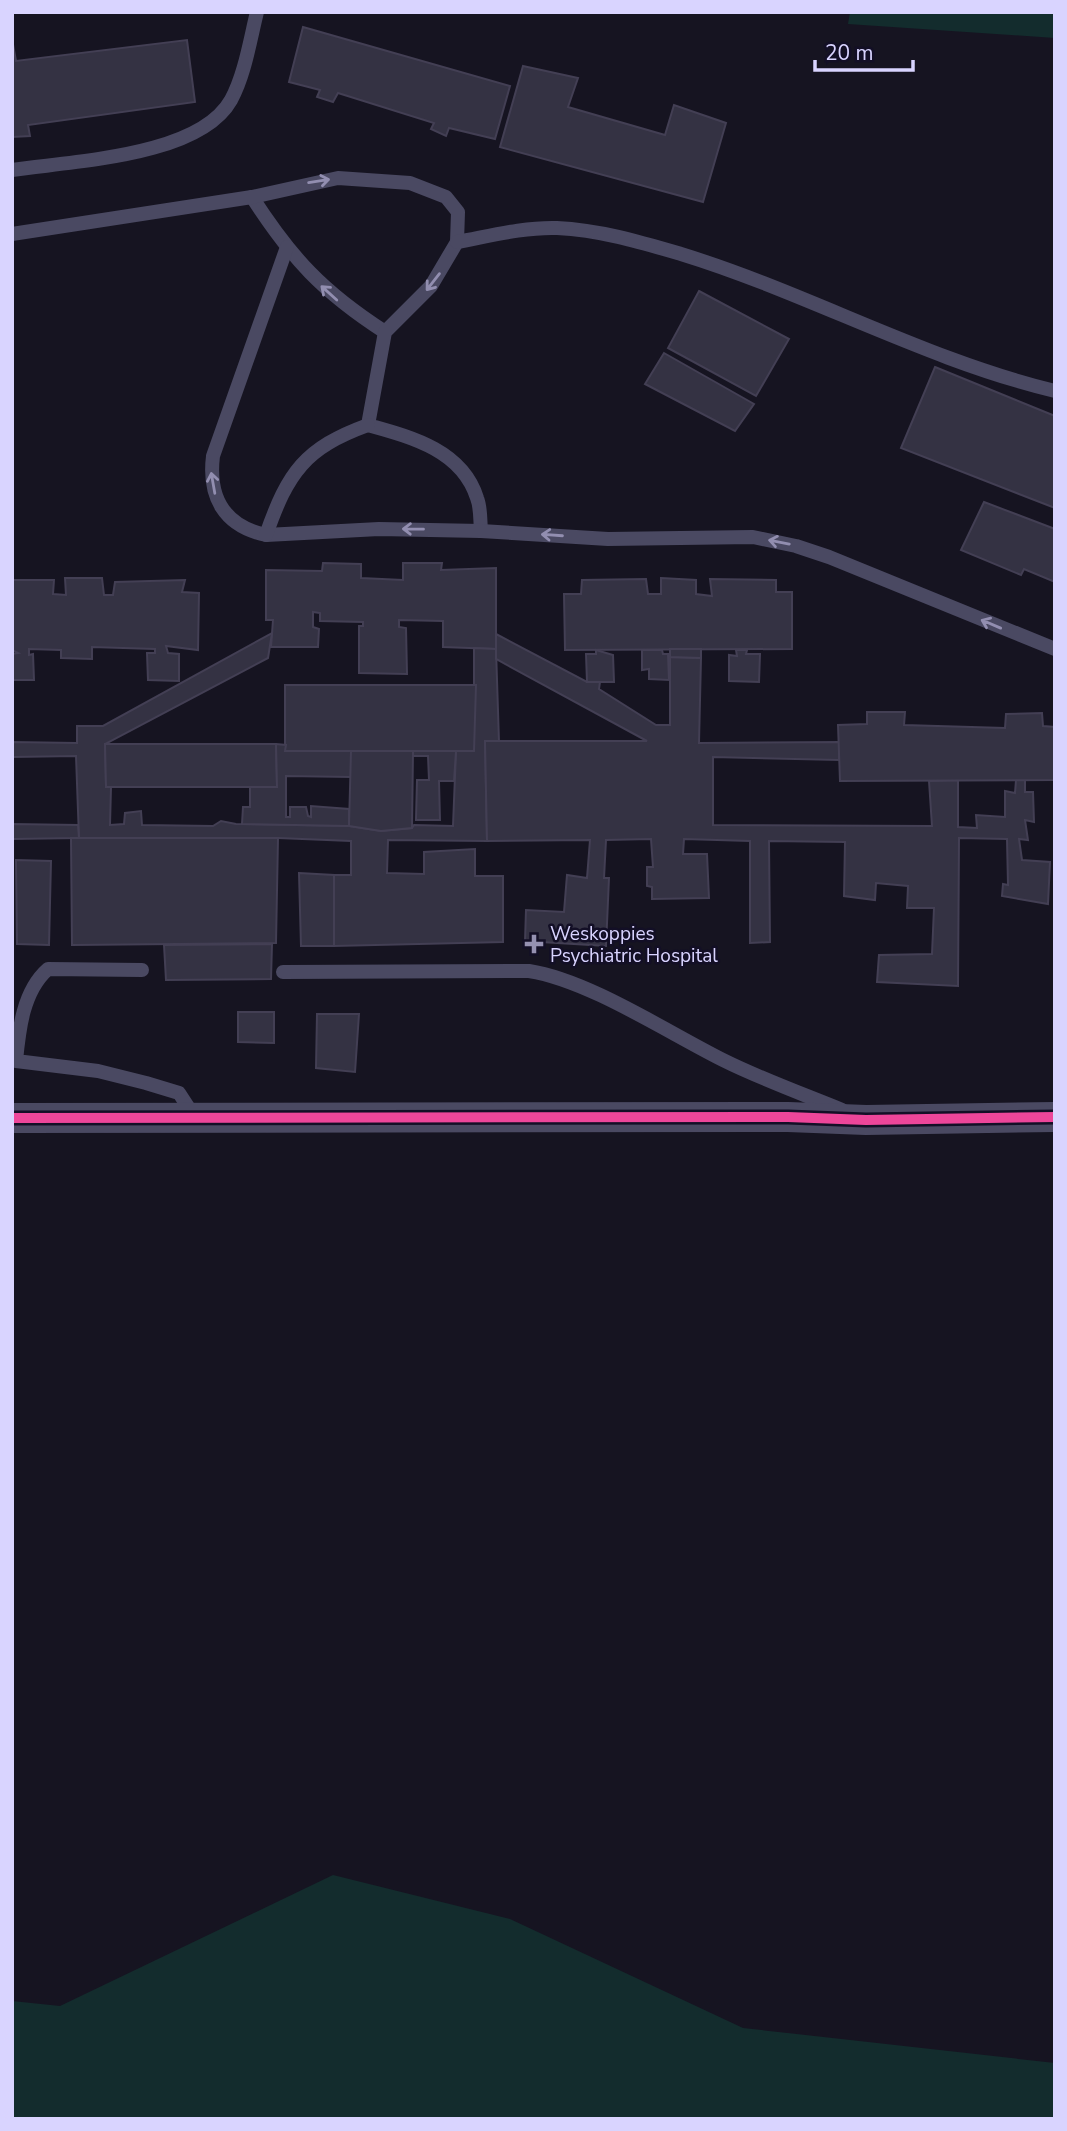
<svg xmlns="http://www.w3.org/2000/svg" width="1067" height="2131" viewBox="0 0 1067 2131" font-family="'Nunito Sans',sans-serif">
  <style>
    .green { fill: #132c2d }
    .building { fill: #343243; stroke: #433f54; stroke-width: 2 }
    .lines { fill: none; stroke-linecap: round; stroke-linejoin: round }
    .service { stroke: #4a4962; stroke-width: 14 }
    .minor { stroke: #4a4962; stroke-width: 30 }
    .cycleway-casing { stroke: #130f26; stroke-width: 15 }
    .cycleway { stroke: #ed469a; stroke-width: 10 }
    .oneway { stroke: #928eb0 }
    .poi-dot { fill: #9591b1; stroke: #130f26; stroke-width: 2.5 }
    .labels { text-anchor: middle; stroke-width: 5; stroke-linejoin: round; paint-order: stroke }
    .poi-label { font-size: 19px; fill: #d9d4ff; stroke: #130f26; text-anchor: start }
  </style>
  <rect width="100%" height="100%" fill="#161421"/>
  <g class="green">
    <polygon points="850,12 1055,12 1055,38 848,24"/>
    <polygon points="333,1875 510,1919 743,2028 1055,2063 1055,2119 12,2119 12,2001 60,2006"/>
  </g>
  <g class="building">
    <polygon points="303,27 510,86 495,139 449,128 446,136 431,129 434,123 338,93 333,102 317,97 320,90 289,82"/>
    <polygon points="12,39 16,61 187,40 195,102 28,125 30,136 12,137"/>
    <polygon points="523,66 578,78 568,107 665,135 674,105 726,123 703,202 500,147"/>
    <polygon points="699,291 789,339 756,396 668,348"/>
    <polygon points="664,353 754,404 735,431 645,384"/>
    <polygon points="935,367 1055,416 1055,508 901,448"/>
    <polygon points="984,502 1055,529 1055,582 1024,569 1021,575 961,550"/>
    <polygon points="323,563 361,564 361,578 403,580 403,563 442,563 441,570 496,568 496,649 443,647 443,621 399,620 399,627 406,628 407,674 359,673 359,626 363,626 363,622 320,621 320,613 313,612 313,627 319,629 318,647 271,647 273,620 266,620 266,570 322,571"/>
    <polygon points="65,578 102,578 104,595 113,595 115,582 185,580 182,592 199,593 198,650 166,646 168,653 179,654 179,681 148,680 147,653 155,653 155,649 92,647 92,659 61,658 61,650 29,649 29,655 33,654 34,680 12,680 12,654 18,653 12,650 12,580 54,580 53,594 66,595"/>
    <polygon points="661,578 696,580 696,594 712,596 710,579 776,580 776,592 792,592 792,649 565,650 564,594 581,594 582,580 646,579 648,594 661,594"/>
    <polygon points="272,633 268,658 105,744 106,787 111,787 110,825 124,824 125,813 141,811 142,825 213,826 221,821 236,824 349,826 381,831 412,828 414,825 453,826 456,751 474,751 474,648 496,649 499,742 485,741 487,841 388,840 387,873 424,874 424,852 475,849 475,876 503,876 503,942 334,946 334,875 351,875 351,841 278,838 79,838 76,756 12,757 12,742 77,743 77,726 103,726"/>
    <polygon points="496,634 587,682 600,682 599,689 656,725 670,725 670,657 701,658 699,743 839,742 839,760 713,757 713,825 932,826 929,781 958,780 958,827 977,828 976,815 1005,817 1005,791 1015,793 1016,780 1025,780 1025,792 1033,792 1034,822 1025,820 1028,840 1019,839 1022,860 1050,862 1048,904 1002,896 1003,884 1008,885 1007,839 959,838 958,986 877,982 879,955 932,954 934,908 907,908 908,886 876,883 875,900 844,896 845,842 769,841 770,942 750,943 750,841 684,839 683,854 707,854 709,898 652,899 652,887 647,886 647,867 653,867 651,839 606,840 604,878 609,878 606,946 525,941 526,910 564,912 567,875 587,878 590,840 487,841 485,741 647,741 496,659"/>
    <polygon points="670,649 701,649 701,658 670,657"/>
    <polygon points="596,650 613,655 614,682 587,682 586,654 596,654"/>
    <polygon points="642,650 662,650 663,654 668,654 669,680 649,679 649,669 642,670"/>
    <polygon points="736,650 747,650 746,654 760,654 759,682 729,681 729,655 737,656"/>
    <polygon points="285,685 476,685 474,751 285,751"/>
    <polygon points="867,712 905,712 904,725 1005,728 1006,714 1042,713 1043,726 1055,727 1055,780 840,781 838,725 867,724"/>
    <polygon points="105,744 276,744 277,787 106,787"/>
    <polygon points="276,744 286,745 285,751 351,751 351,777 286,776 286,817 290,817 290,807 306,807 308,816 311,817 311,806 349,809 349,826 242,824 243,807 250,807 250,787 277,787"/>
    <polygon points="351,751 413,751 412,828 381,831 349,826"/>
    <polygon points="413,751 456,751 454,781 439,781 440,820 416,820 417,780 429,780 428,756 413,756"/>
    <polygon points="12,824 78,825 79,838 12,839"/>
    <polygon points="71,838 278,838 276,943 72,945"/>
    <polygon points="16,860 51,861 49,945 17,944"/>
    <polygon points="299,873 334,875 334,946 301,946"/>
    <polygon points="272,944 271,979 166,980 164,945"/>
    <polygon points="238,1012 274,1012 274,1043 238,1042"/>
    <polygon points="317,1014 359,1014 355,1072 316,1068"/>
  </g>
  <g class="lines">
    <g class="service">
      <path d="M12,170c60,-9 187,-13 219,-70 14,-26 19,-60 26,-88"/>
      <path d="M252,197c40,62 71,95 133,135"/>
      <path d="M12,234l240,-37 86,-19 72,5 36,14 12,15 -1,30 -26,44 -46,46 -17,93c43,12 94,25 109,73 4,10 3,22 4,33"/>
      <path d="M457,242c33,-6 66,-15 100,-14 43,2 83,14 124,26 127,39 245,106 374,137"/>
      <path d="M287,247l-74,209c-5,41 11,70 53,79l113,-6 102,2 127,8 145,-2 43,9 33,11 226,92"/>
      <path d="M266,535c22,-63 39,-87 102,-110"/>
      <path d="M142,970l-94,-1c-25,22 -29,60 -32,92l82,10 48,12 33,10 15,23"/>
      <path d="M283,972l246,-1c59,9 138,61 194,89 38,19 80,34 119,50"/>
    </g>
    <polyline class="minor" points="12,1118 788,1117 866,1120 1055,1117"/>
    <g class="cycleway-casing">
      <polyline id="cycleway" points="12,1118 788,1117 866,1120 1055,1117"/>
    </g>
    <use href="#cycleway" class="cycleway"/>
  </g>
  <defs><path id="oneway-shaft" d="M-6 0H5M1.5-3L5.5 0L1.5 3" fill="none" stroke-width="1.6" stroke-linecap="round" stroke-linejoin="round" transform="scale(1.75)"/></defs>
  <g class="oneway">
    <use href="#oneway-shaft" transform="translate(319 181) rotate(-9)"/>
    <use href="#oneway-shaft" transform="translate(433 282) rotate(128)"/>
    <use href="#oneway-shaft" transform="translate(329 293) rotate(-138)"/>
    <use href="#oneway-shaft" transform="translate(213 483) rotate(-100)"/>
    <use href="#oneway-shaft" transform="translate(413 529) rotate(-179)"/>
    <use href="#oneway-shaft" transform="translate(552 535) rotate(-176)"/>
    <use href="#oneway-shaft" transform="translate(779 542) rotate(-169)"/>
    <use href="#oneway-shaft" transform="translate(991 624) rotate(-157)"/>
  </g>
  <path class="poi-dot" d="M530.5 933.5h7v7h7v7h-7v7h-7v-7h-7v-7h7z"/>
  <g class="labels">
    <g class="poi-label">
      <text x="550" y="940">Weskoppies<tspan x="550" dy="22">Psychiatric Hospital</tspan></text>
    </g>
  </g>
  <rect width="1067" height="2131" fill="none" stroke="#d9d4ff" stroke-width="28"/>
  <path d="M815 60v10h98v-10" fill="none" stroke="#d9d4ff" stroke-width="3.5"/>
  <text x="825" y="60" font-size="21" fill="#d9d4ff" stroke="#130f26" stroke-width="5" paint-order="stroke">20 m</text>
</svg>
